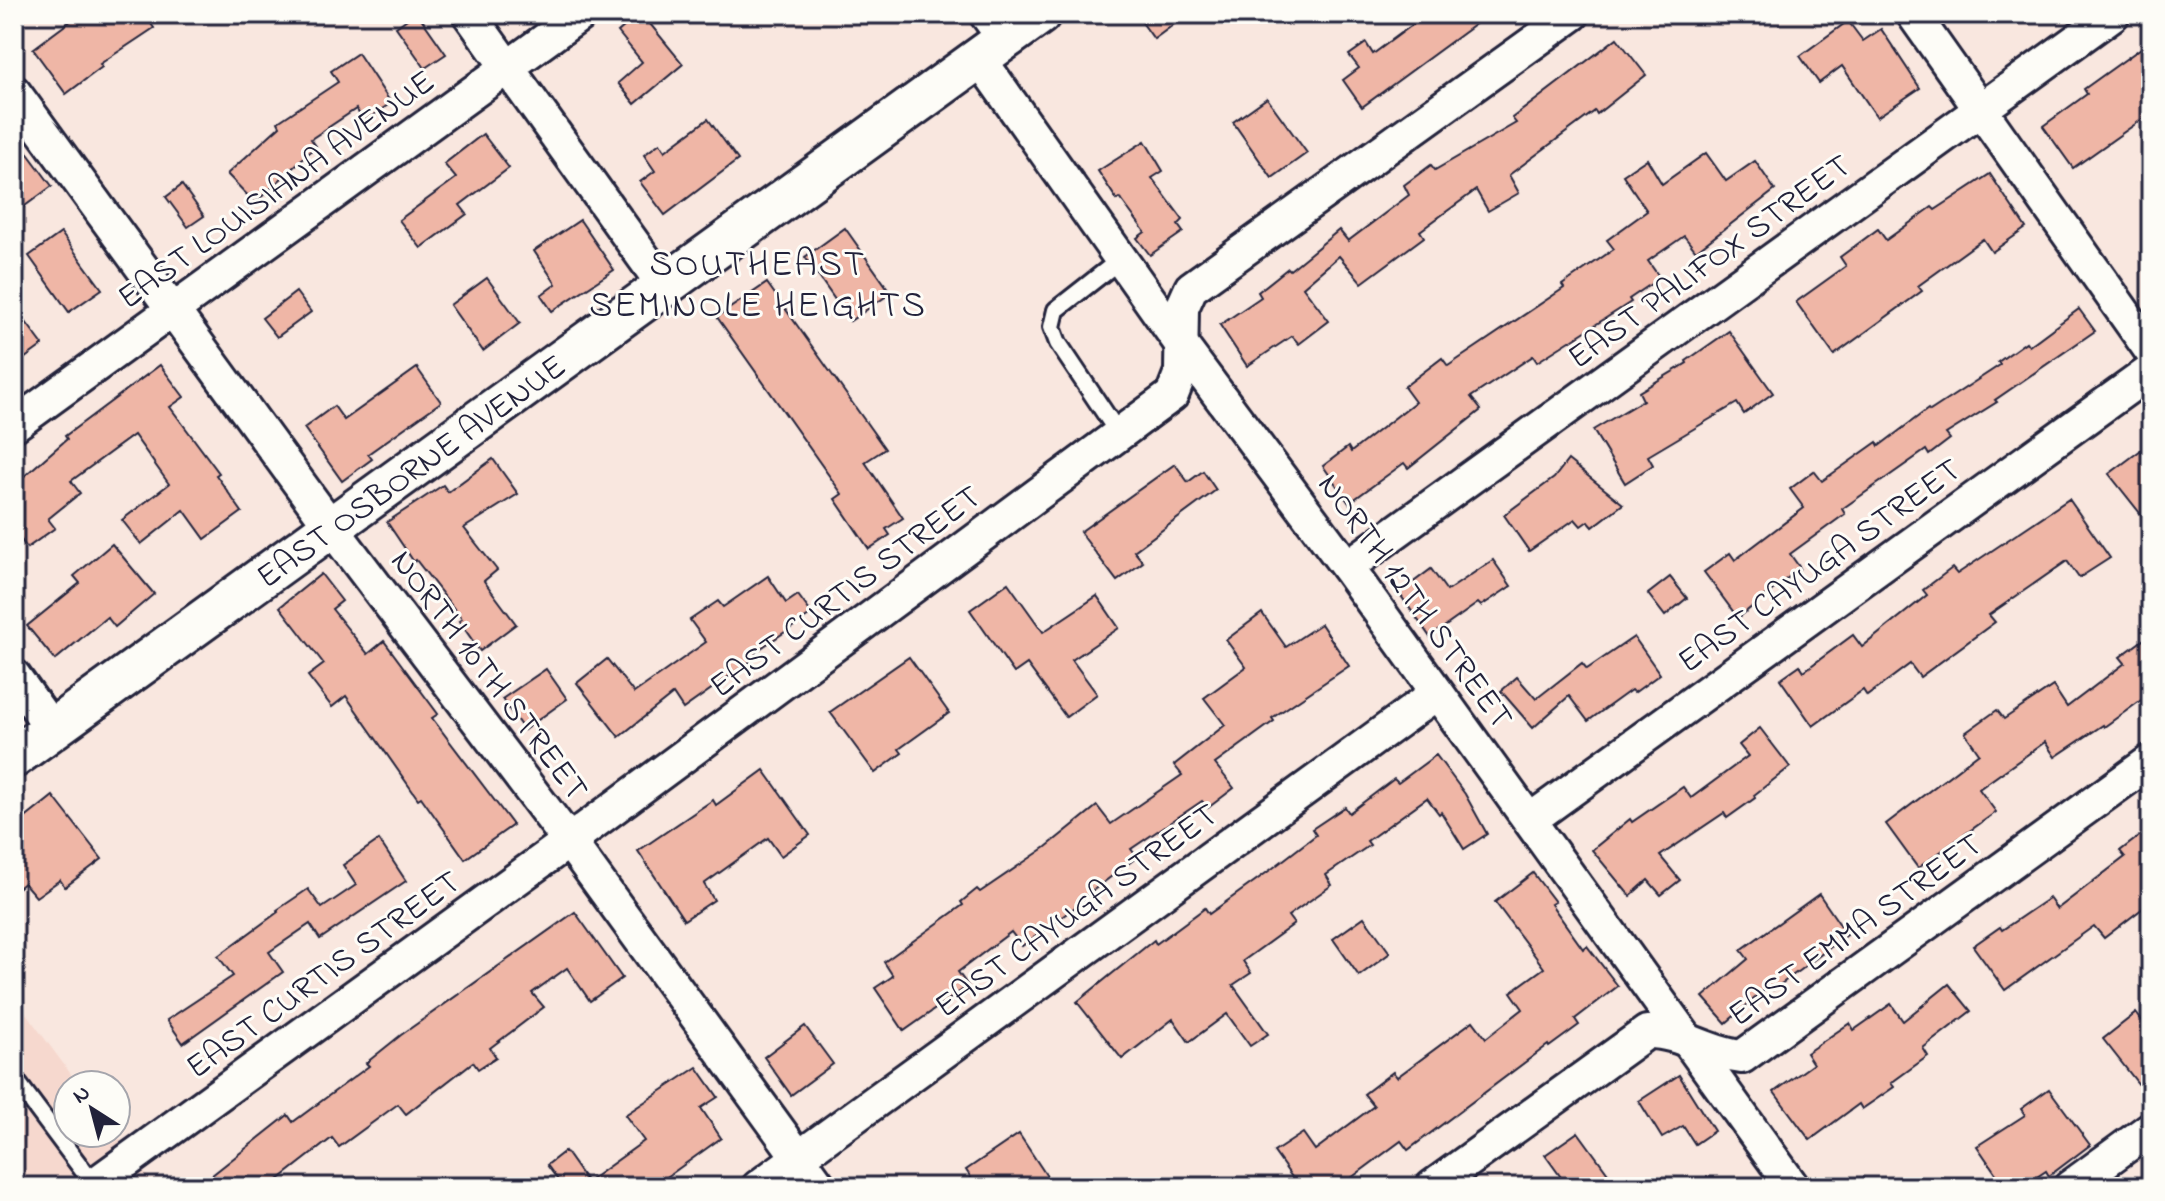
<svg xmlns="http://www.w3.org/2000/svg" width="2165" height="1201" viewBox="0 0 2165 1201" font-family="'Indie Flower',sans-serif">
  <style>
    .built { fill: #f6d8ce }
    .building { fill: #efb6a6; stroke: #22223b; stroke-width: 2 }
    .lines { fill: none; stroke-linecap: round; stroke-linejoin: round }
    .service-casing { stroke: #22223b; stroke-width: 22 }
    .minor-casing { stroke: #22223b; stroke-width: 38 }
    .tertiary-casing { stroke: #22223b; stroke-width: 46 }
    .service { stroke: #fdfcf7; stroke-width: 16 }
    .minor { stroke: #fdfcf7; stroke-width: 32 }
    .tertiary { stroke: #fdfcf7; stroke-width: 40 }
    .labels { text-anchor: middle; stroke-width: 6; stroke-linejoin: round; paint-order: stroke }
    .street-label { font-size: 34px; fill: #22223b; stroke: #fdfcf7 }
    .neighbourhood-label { font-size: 36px; letter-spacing: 2px; fill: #22223b; stroke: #fdfcf7 }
  </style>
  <rect width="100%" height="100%" fill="#f9e7df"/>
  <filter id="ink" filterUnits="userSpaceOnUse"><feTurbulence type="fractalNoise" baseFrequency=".0125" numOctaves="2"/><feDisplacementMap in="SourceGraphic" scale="16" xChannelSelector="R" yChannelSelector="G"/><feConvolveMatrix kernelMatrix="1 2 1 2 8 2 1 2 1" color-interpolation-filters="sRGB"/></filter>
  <g filter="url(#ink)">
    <g class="built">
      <polygon points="14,997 79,1085 68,1085 68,1133 115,1133 124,1145 66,1187 14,1187"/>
      <polygon points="142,1169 155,1187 118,1187"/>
    </g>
    <g class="building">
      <polygon points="80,14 144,14 154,28 100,64 102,67 66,94 33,49"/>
      <polygon points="414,14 418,14 446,54 425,68 396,27"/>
      <polygon points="639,14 642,14 683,64 635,104 618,83 642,62 618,32"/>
      <polygon points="1136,14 1188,14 1154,39"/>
      <polygon points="1427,14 1489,14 1362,107 1343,80 1359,68 1349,55 1366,43 1373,54"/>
      <polygon points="1848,21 1863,41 1881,29 1920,88 1877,117 1842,66 1819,83 1800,56"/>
      <polygon points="1617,38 1646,75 1597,114 1595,111 1509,175 1519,193 1488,211 1476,190 1420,231 1424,237 1362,283 1339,256 1303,287 1329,321 1299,344 1292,336 1247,366 1220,325 1261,297 1258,292 1288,268 1290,270 1339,230 1348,241 1409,195 1404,185 1431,165 1435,170 1516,123 1512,118"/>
      <polygon points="2151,41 2151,113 2073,168 2043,126 2087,94 2084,89"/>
      <polygon points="358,53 391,103 364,121 356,109 311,139 316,146 255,203 227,174 280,126 278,122 338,82 331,71"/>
      <polygon points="1267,98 1307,153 1272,178 1233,122"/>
      <polygon points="708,119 738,160 665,215 640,182 655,171 644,155 660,143 665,151"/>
      <polygon points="483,134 509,168 460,205 467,214 421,248 399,220 456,178 444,164"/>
      <polygon points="14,135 52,186 14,214"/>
      <polygon points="1145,141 1163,171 1152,178 1183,220 1178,225 1183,232 1150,255 1137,238 1145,232 1120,198 1117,200 1098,171"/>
      <polygon points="1706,153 1726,181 1755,161 1775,190 1696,251 1684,236 1648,261 1660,278 1629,299 1631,302 1537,362 1533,356 1471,397 1481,410 1408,468 1404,463 1349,503 1323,466 1348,447 1351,452 1415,402 1404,387 1442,358 1448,366 1564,288 1562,285 1614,249 1607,240 1647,211 1623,175 1647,159 1662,184"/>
      <polygon points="1990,174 2026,228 1992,252 1983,239 1918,286 1922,291 1834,355 1796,302 1846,266 1840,257 1878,229 1886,240 1932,207 1935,210"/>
      <polygon points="182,185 204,216 188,227 166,197"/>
      <polygon points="580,220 614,270 552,311 541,295 556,284 534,251"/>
      <polygon points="845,228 891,293 850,321 805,257"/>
      <polygon points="61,233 102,289 69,312 29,256"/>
      <polygon points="487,278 520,323 483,351 450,305"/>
      <polygon points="767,283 885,449 865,462 903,518 886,529 890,535 869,549 835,499 842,494 717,317"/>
      <polygon points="296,292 311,312 277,337 262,318"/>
      <polygon points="14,306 43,345 14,366"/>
      <polygon points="2079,309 2095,331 1995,400 1997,402 1946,434 1950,439 1929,455 1926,450 1842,509 1845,514 1790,554 1800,568 1738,618 1704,572 1730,553 1735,560 1804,508 1790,489 1814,471 1822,481 1877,442 1879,446 1928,409 1930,411 2000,365 1998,362 2026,342 2029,346"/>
      <polygon points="1729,331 1773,393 1744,414 1737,403 1648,456 1653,465 1625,483 1593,430 1643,400 1639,392 1687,363 1686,361"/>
      <polygon points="160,365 184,397 170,407 219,473 216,475 242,512 205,539 184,510 141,544 122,520 169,484 134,435 71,481 80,493 48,519 55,528 27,548 14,530 14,485 67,439 65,436"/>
      <polygon points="417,368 441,402 368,454 372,459 342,481 304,428 334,406 344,420"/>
      <polygon points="2141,450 2151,462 2151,527 2109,474"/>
      <polygon points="493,459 518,494 464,528 497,570 484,581 516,624 480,651 459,621 462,619 416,560 414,562 387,522 443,485 448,492"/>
      <polygon points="1568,460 1623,504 1593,527 1588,521 1581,526 1575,519 1529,551 1504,515 1554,478"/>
      <polygon points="1175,464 1188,482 1203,471 1216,490 1134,551 1143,562 1117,581 1080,532"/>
      <polygon points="2069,499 2110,558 2079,578 2067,561 1989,615 1995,622 1920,677 1910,664 1867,696 1863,690 1813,726 1780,679 1800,665 1804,671 1853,635 1862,647 1927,595 1923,590 1952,568 1957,574"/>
      <polygon points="112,544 154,594 115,627 107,617 55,660 27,626 80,583 74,576"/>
      <polygon points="1493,560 1511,586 1481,606 1478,603 1430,637 1399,593 1431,569 1447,591"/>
      <polygon points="321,574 342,601 332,609 368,654 384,641 438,714 432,718 513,825 465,859 421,797 418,799 346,696 332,707 308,676 324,664 280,607"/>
      <polygon points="768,576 786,603 798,595 812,614 755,652 758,656 683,709 673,694 619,737 577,683 607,659 634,693 706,642 690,620 718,601 723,607"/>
      <polygon points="1670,577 1687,598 1665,616 1648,594"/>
      <polygon points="1008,583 1043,632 1097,596 1119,628 1072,660 1097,694 1066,717 1027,664 1014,673 970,610"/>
      <polygon points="1262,613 1286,647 1321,624 1349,666 1272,718 1274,721 1215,764 1234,788 1208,808 1202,801 1131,849 1137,857 1083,898 1085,900 1022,946 1011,932 958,972 968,986 904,1031 875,988 893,976 884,962 963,905 961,902 977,889 980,892 1046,847 1097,806 1111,824 1182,775 1174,765 1225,725 1204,698 1246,667 1226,640"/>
      <polygon points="2151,634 2151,693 2104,727 2103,725 2055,757 2045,742 1979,789 1996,812 1918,868 1886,824 1979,753 1965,733 1997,710 2004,719 2053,686 2067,707 2125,663 2120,657"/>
      <polygon points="1634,637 1660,674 1634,693 1631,690 1588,721 1569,696 1533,728 1501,691 1517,677 1536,699 1582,663 1587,669"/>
      <polygon points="909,657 949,713 899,749 902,753 875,773 830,712"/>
      <polygon points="546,669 567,699 524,730 502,699"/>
      <polygon points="1760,728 1790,767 1754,795 1755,798 1727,818 1724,813 1660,856 1680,880 1661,895 1648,880 1630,896 1592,850 1630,819 1632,822 1683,787 1691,798 1748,756 1739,745"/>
      <polygon points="1436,755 1465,794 1487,834 1464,849 1441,812 1439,814 1427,798 1367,841 1370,845 1326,875 1332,885 1288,916 1294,924 1243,961 1251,973 1233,985 1268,1034 1250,1046 1227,1014 1189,1042 1173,1019 1122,1059 1077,1002 1154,940 1156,944 1205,908 1209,914 1273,868 1316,835 1312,829 1345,807 1349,813 1394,779 1398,783"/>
      <polygon points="764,770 810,835 781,856 768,838 704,884 714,900 684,920 638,851 713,800 716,805"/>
      <polygon points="53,796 102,859 65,887 60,880 36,897 24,883 14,891 14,827"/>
      <polygon points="2151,827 2151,902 2104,938 2094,926 2005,990 1973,946 2000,927 2002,930 2049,898 2057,909 2125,857 2120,851"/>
      <polygon points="379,840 406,881 320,939 310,924 269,952 283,972 183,1043 167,1020 233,976 218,956 278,912 277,910 308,889 322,908 356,885 343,865"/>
      <polygon points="1533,873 1555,902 1551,904 1583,949 1587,946 1618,986 1575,1019 1579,1025 1549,1047 1548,1045 1408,1150 1401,1141 1339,1187 1299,1187 1274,1152 1303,1133 1315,1150 1374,1106 1364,1094 1393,1072 1397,1077 1473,1021 1486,1038 1523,1009 1511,992 1544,968 1495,902"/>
      <polygon points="1819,894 1847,935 1773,990 1769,986 1726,1023 1703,997 1748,959 1741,950"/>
      <polygon points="575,912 622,978 590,1001 567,968 532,993 544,1007 490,1048 496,1057 478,1069 473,1062 406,1114 398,1104 339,1147 332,1138 269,1187 197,1187 288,1115 293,1122 369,1066 366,1063 401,1035"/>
      <polygon points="1364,917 1390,953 1359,976 1333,939"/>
      <polygon points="1949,984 1971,1011 1923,1048 1928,1056 1891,1083 1894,1087 1862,1109 1859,1104 1810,1140 1774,1092 1813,1064 1806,1053 1850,1023 1854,1030 1891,1004 1903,1021"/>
      <polygon points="2136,1013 2151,1032 2151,1100 2103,1039"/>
      <polygon points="805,1026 833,1064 791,1095 764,1057"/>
      <polygon points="697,1067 718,1097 701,1108 721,1138 653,1187 563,1187 547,1165 565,1151 587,1182 644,1141 625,1115"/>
      <polygon points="1679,1075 1714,1131 1695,1144 1683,1126 1662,1138 1639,1101"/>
      <polygon points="2049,1089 2090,1145 2049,1176 2046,1171 2022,1187 2005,1187 1977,1146 2025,1115 2021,1109"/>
      <polygon points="1578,1132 1618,1187 1568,1187 1545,1155"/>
      <polygon points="1019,1134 1054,1187 977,1187 966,1170"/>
    </g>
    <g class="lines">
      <g class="service-casing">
        <g id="service">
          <polyline points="1119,434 1058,343 1052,327 1056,310 1121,259"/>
          <polyline points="14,1078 94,1185"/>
        </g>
      </g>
      <g class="minor-casing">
        <g id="minor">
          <polyline points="469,14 664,286"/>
          <polyline points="986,14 1005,40"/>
          <polyline points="1913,14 2151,351"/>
          <polyline points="979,58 1183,347 1347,567 1793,1187"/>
          <polyline points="14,92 331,527 569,841 820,1187"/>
          <polyline points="14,425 581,14"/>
          <polyline points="1347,567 2113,14"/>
          <polyline points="14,676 52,729"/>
          <polyline points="1530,820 2151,371"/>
          <polyline points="91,1187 569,841 1172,395 1181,372 1182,308 1191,288 1573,14"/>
          <polyline points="758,1187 1437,693"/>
          <path d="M1432,1187l215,-155c33,-1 62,22 95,25l409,-296"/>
          <polyline points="2070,1187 2151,1128"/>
        </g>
      </g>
      <g class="tertiary-casing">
        <polyline id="tertiary" points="14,757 1040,14"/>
      </g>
      <use href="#service" class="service"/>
      <use href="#minor" class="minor"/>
      <use href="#tertiary" class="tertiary"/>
    </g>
  </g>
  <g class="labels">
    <g class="street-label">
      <text transform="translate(275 188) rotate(-36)" y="12">EAST LOUISIANA AVENUE</text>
      <text transform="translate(1708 260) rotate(-36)" y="12">EAST PALIFOX STREET</text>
      <text transform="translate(410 470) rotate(-36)" y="12">EAST OSBORNE AVENUE</text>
      <text transform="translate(1818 564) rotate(-36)" y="12">EAST CAYUGA STREET</text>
      <text transform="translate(844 590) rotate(-37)" y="12">EAST CURTIS STREET</text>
      <text transform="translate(1417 600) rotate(54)" y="12">NORTH 12TH STREET</text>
      <text transform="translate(491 674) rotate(53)" y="12">NORTH 10TH STREET</text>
      <text transform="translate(1075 909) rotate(-36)" y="12">EAST CAYUGA STREET</text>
      <text transform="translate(1854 928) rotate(-36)" y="12">EAST EMMA STREET</text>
      <text transform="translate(322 973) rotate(-36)" y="12">EAST CURTIS STREET</text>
    </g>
    <g class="neighbourhood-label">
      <text x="758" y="275">SOUTHEAST<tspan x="758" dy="41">SEMINOLE HEIGHTS</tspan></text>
    </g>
  </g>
  <rect width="2165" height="1201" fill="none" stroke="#fdfcf7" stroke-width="48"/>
  <rect x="24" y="24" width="2117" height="1153" fill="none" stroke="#22223b" stroke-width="3" filter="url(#ink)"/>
  <g transform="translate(92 1109) rotate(324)"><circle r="38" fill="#fdfcf7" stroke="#a5a5ac" stroke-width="2"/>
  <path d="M0-6L14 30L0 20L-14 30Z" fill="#22223b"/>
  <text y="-12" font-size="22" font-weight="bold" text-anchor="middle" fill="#22223b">N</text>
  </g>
</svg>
